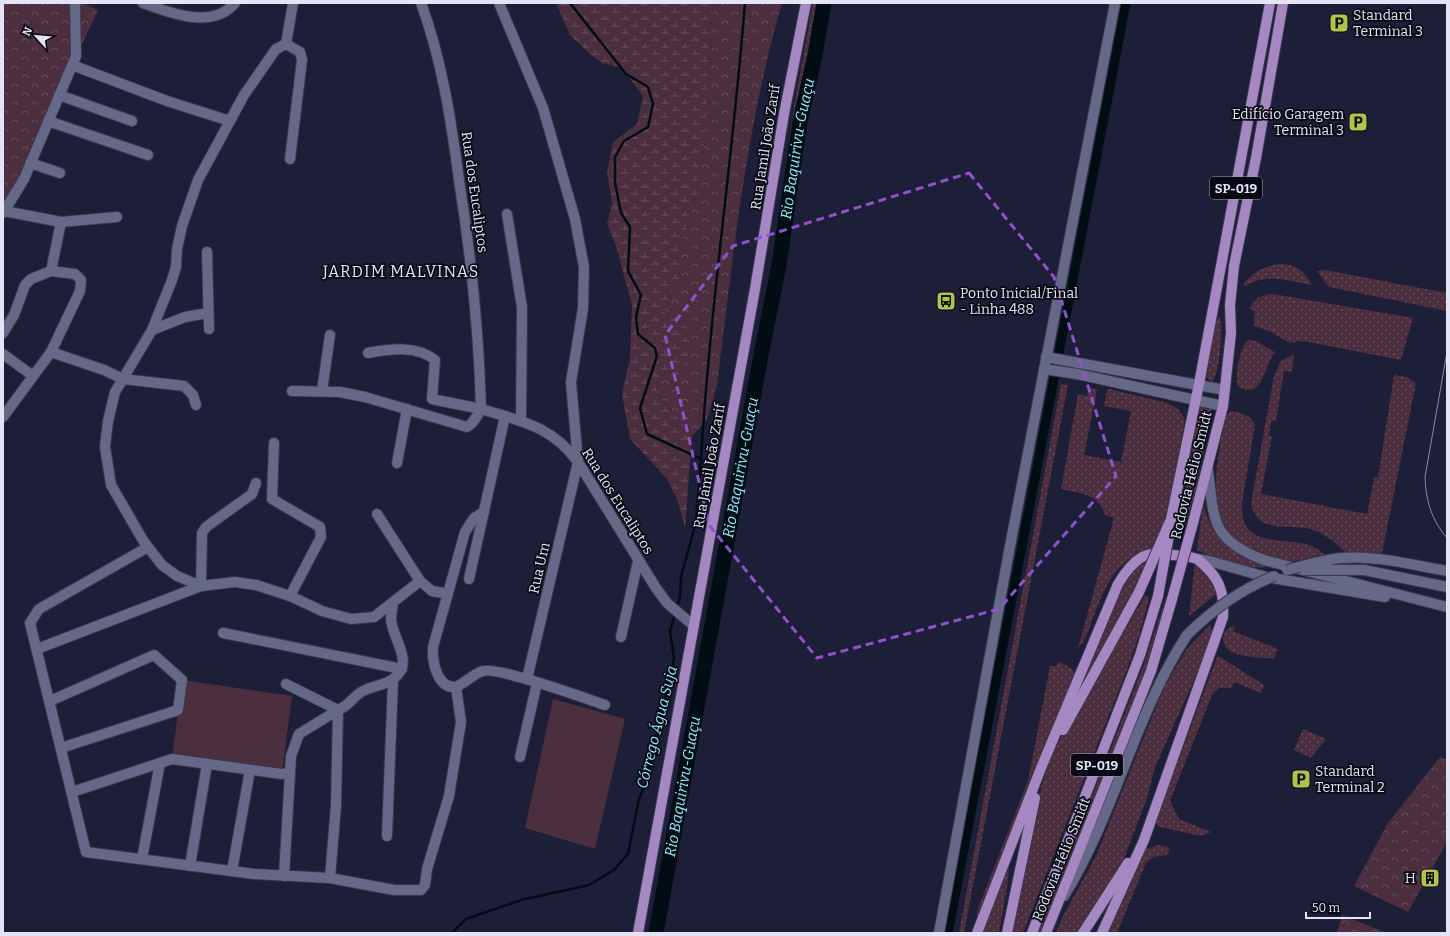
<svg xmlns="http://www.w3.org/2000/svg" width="1450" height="936" viewBox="0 0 1450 936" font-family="Bitter,serif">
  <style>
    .grass { fill: url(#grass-dots) }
    .forest { fill: url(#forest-crowns) }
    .wetland { fill: url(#wetland-marsh) }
    .pitch { fill: #4c2f3e }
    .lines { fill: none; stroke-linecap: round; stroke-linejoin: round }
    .stream { stroke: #000d13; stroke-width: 2.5 }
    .canal { stroke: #000d13; stroke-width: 9 }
    .river { stroke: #000d13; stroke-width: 15 }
    .minor-casing { stroke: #38384e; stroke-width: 12 }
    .major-casing { stroke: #38384e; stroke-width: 12 }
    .minor { stroke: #666887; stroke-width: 10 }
    .major { stroke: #a587c2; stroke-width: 10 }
    .tram { stroke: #8b8da2; stroke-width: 1 }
    .minor-bridge-casing { stroke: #38384e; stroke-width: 12; stroke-linecap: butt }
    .major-bridge-casing { stroke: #38384e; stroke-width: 12; stroke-linecap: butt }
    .minor-bridge { stroke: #666887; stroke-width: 10 }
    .major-bridge { stroke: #a587c2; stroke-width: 10 }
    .marked { fill: none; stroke: #9051ca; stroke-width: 3; stroke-dasharray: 8 5; stroke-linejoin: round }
    .labels { text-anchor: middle; stroke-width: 3.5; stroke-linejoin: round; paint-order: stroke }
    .shield { fill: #090914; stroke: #a2a3b3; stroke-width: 1 }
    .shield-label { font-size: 13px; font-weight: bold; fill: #e3e5f7 }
    .poi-label { font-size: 14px; fill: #e3e5f7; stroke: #090914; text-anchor: start }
    .street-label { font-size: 14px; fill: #e3e5f7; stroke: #090914 }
    .water-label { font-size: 15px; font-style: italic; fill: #94e9fe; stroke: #090914 }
    .quarter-label { font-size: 16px; letter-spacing: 1px; fill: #e3e5f7; stroke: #090914 }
  </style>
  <defs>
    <pattern id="grass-dots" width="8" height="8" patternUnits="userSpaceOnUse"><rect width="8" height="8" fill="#4c2f3e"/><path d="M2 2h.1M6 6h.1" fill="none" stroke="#664d5b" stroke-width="1.8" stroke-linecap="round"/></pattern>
    <pattern id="forest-crowns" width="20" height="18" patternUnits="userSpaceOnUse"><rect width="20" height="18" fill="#4c2f3e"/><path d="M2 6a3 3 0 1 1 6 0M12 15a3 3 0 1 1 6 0" fill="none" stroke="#664d5b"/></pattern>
    <pattern id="wetland-marsh" width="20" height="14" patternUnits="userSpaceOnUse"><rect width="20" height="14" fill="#4c2f3e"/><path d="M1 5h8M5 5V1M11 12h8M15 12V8" fill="none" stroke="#664d5b"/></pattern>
  </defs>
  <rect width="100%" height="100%" fill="#1d1e37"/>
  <g class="grass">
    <polygon points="813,3 820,3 796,118 796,131 793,137 791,152 788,195 782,232 781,233 778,233 794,106"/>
    <path d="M1280,264c17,1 23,6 32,21 -23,-4 -46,-13 -66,1l-3,-2c10,-12 21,-18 37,-20z"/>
    <polygon points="1325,270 1447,293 1447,311 1329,287 1317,271"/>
    <path d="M1273,294l140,24 -12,42 -92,-18 -10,-1 -9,2 -21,-12 -15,-5 1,-15 -5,-2c4,-11 12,-14 23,-15z"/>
    <path d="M1220,317c3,11 0,59 -9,66l-5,-7 9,-55z"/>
    <path d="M1249,340c11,0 16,8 26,12 -11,13 -12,48 -36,35 -6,-8 1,-42 10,-47z"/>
    <path d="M1294,354l-2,18 -8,-1 -8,50h-5l-2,15h3l-11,58 106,20 7,-36 4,-1 16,-102 13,2 8,6v5l-33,165 -37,-1c-10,-10 -22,-20 -35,-23 -23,-6 -53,6 -59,-26l23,-127 7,-15z"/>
    <polygon points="1061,384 1068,385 966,922 964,933 959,933"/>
    <path d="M1089,387l8,3 -13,65 37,7 10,-51 -27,-5 3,-16 2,-1 59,14 10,6 7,10 -18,99 -12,30c-37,7 -49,37 -62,70 -4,11 -7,22 -15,30l36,-130 -9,-3c-7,-22 -24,-21 -44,-26l17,-95 9,2z"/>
    <polygon points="1203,404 1212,409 1195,493 1185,525 1183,525 1185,493 1199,409"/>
    <path d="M1232,411c10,2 19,4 23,14l-13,78c-2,41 29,35 58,40 10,1 18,6 25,12 -9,1 -39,9 -45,7 -7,-1 -15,-6 -22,-9 -59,-24 -41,-84 -34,-133l2,-5z"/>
    <path d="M1203,505c13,40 29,48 67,61 -21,6 -53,-7 -73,-16z"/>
    <polygon points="1150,560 1135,591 1076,698 1117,595 1129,576 1138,567"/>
    <polygon points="1195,563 1205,568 1218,593 1189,616"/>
    <polygon points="1145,596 1148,596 1149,599 1138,639 1126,672 1023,933 1011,933 1036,808 1043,781 1054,749"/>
    <polygon points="1166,597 1169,598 1152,657 1042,933 1038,933 1143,667"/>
    <polygon points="1210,625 1214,636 1155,767 1147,798 1124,859 1111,883 1079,933 1056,933 1064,914 1096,856 1165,685 1187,649"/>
    <path d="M1231,626l4,1 -2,4 45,18 -5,10c-14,-3 -48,1 -50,-20 0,-6 4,-10 8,-13z"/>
    <polygon points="1217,657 1220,657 1264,685 1261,693 1234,682 1232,688 1219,688 1212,695 1170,801 1179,819 1211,832 1201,836 1160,827 1155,823"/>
    <polygon points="1059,662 1071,668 1075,674 977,920 977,911 1028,781 1050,666 1056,666"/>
    <polygon points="1303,729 1326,739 1311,758 1294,750"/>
    <polygon points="1159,845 1170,848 1167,855 1154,857 1146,863 1117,933 1106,933 1140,856 1145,849"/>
    <polygon points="1009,868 1007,888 999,933 981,933 1006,869"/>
  </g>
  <g class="forest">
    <polygon points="3,3 82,3 98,10 3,213"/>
    <path d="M713,3h69c-36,124 -49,254 -65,382l-10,35 -15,16 -36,-44 2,-14 10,-9 19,-41 -23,-16 18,-38v-33l14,-44 9,-61z"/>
    <polygon points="1440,757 1447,760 1447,842 1408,912 1354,886 1388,823"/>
    <polygon points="1342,915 1387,933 1337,933"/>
  </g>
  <polygon class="wetland" points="556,3 713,3 705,136 696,197 682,241 682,274 664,312 687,328 693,342 682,368 668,369 658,378 656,392 692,436 685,528 678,502 668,480 630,439 622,394 630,359 632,305 616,246 607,224 612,203 607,173 613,142 637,124 643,96 622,68 602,63 591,55 570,35"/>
  <g class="pitch">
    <polygon points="182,680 292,696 282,774 172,759"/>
    <polygon points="553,699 625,719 595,849 525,828"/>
  </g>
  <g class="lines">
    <g class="stream">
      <polyline points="570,3 626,74 648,87 653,104 648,127 624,141 615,157 615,183 621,213 630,227 628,271 641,295 636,317 638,334 655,348 657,356 640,408 647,434 701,459 696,522 681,577 680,597 677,607"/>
      <path d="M701,459c9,-152 32,-304 44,-456"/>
      <polyline points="452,933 466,919 521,900 589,885 614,870 628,854 639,799 647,780 674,659 670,631 675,614"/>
    </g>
    <polyline class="canal" points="948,933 1126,3"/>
    <path class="river" id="s1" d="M656,933l105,-578 18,-90 21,-143 15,-67 9,-52"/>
    <g class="minor-casing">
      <g id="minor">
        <path d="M143,3c27,10 69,27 92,0"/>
        <path d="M421,3c21,57 30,117 38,177 12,76 20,152 22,229 40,12 71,17 97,53l78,126 11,15 27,23"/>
        <polyline points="499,3 543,108 575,219 584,267 583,308 571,382 578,462 527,679"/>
        <polyline points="286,44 293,3"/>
        <polyline points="72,65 167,101 230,121"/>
        <polyline points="59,95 132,121"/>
        <polyline points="48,121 148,155"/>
        <polyline points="290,159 302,60 300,52 286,44 276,49 244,95 198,180 182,226 177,249 176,267 172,280 152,330 115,392 108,421 105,447 111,485 144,542 162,565 177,576 201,586 235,582 256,585 290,596 322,611 351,619 374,617 420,581"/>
        <polyline points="30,163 60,173"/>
        <polyline points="4,211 61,222 117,217"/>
        <polyline points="3,213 24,179 76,56 75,3"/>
        <polyline points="507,214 522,307 521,421"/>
        <polyline points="207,252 209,329"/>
        <polyline points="51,271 61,222"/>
        <polyline points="152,330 185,317 208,313"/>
        <polyline points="3,333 14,315 25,285 31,279 51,271 75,274 81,280 80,291 51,352"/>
        <polyline points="3,354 33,376"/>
        <polyline points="1046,357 1225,390"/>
        <polyline points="1044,369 1077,374 1223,406"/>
        <path d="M292,391l48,1 25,5 102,30c7,-4 10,-11 14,-18l-49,-10 3,-39c-18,-15 -46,-11 -67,-7"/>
        <polyline points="322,391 330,335"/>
        <polyline points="3,417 51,352 104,370 123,379 184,386 193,395 196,405"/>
        <polyline points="274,443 272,499 320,527 321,537 290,596"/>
        <polyline points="397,463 407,409"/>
        <path d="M1208,470c6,50 3,70 56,90l183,47"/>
        <path d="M484,512l-10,6 -9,14 -32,115c-1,14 4,42 23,40 9,-4 17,-13 27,-16 17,-4 101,27 122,34"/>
        <polyline points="377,514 420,581 432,591 448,594"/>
        <polyline points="148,547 39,609 30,623 86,852 254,874 330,878 394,890 421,890 425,885 427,869 449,796 461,722 456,687"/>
        <polyline points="1198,559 1213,562 1266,577 1385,597"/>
        <polyline points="1364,570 1447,587"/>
        <polyline points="469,579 505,416"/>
        <polyline points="223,633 402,669"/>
        <polyline points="621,637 638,561"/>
        <polyline points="37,649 201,586 202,533 206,527 252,494 256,483"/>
        <path d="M286,684l52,26c12,-4 15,-15 27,-20 9,-4 20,-5 28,-11 23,-16 -1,-40 -2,-60 0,-4 1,-10 2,-15"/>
        <polyline points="50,701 154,655 182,680 178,710 61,748"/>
        <polyline points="520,757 537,683"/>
        <polyline points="72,792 172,759 282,774 290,773"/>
        <polyline points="387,836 393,680"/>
        <polyline points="142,859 160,763"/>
        <polyline points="190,866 207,764"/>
        <polyline points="232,871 250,770"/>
        <polyline points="284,876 291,756 299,734 338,710 336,806 330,878"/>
        <path d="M1064,896c51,-82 70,-180 123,-261"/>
        <polyline points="939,933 1010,546 1115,3"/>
      </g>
    </g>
    <g class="major-casing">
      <g id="major">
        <polyline points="1171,519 1199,384 1270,3"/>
        <polyline points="1193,523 1223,406 1231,333 1230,305 1234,266 1256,158 1283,3"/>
        <polyline points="1063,730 1139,592"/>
        <polyline points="638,933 755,289 784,114 806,3"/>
        <path d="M977,933l64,-165 77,-184c6,-10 14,-21 24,-27 9,-5 21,-4 31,-2 7,1 17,1 24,4 3,2 7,6 9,8 16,15 18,30 17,50l-79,223 -42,93"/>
        <polyline points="1007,933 1035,798"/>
        <polyline points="1032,933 1140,655 1158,596"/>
        <polyline points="1046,933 1151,671 1172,599"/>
        <polyline points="1083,933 1128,863"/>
      </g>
    </g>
    <use href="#minor" class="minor"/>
    <use href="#major" class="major"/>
    <path class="tram" d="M1447,352l-22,125c1,24 6,42 22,61"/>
    <g class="minor-bridge-casing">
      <g id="minor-bridge">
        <path d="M1287,570c17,-4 35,-10 54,-12 35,-3 71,7 106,13"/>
        <polyline points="1305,570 1364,570"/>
        <path d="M1187,635c26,-26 53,-45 87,-59"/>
      </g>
    </g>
    <g class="major-bridge-casing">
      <g id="major-bridge">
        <polyline points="1139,592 1171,519"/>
        <polyline points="1158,596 1169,535"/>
        <polyline points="1172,599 1193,523"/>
      </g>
    </g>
    <use href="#minor-bridge" class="minor-bridge"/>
    <use href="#major-bridge" class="major-bridge"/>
  </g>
  <path class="marked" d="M969,173l85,104 62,199 -117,133 -182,49 -108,-133 -44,-190 68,-89z"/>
  <defs>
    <g id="parking-square" transform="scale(1)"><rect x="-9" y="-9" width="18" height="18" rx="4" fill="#b2c34c" stroke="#090914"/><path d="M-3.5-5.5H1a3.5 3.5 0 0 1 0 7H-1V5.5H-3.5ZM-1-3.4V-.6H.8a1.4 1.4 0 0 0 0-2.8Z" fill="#111"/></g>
    <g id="bus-square" transform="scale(1)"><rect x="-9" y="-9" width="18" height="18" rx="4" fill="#b2c34c" stroke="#090914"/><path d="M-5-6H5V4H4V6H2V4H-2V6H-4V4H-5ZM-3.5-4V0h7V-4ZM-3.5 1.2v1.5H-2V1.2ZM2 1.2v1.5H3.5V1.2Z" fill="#111"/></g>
    <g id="building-square" transform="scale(1)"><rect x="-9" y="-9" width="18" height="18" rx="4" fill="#b2c34c" stroke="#090914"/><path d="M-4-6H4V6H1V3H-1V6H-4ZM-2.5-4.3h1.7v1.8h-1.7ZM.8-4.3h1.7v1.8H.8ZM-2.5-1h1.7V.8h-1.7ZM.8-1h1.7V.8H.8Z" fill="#111"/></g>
  </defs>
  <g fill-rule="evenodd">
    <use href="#parking-square" x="1339" y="23"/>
    <use href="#parking-square" x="1358" y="122"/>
    <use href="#bus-square" x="946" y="301"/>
    <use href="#parking-square" x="1301" y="779"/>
    <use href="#building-square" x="1430" y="878"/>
  </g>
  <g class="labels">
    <g class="shield">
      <rect x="1210" y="177" width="52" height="22" rx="3"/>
      <rect x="1071" y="754" width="52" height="22" rx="3"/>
    </g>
    <g class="shield-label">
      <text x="1236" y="193">SP-019</text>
      <text x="1097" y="770">SP-019</text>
    </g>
    <g class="poi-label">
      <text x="1353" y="20">Standard<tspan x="1353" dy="16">Terminal 3</tspan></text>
      <text x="1344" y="119" text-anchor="end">Edifício Garagem<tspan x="1344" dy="16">Terminal 3</tspan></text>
      <text x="960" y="298">Ponto Inicial/Final<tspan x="960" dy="16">- Linha 488</tspan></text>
      <text x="1315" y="776">Standard<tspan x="1315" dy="16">Terminal 2</tspan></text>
      <text x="1416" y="883" text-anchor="end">H</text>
    </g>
    <g class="street-label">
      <text transform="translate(765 147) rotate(-81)" y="5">Rua Jamil João Zarif</text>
      <text transform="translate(475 192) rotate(82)" y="5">Rua dos Eucaliptos</text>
      <text transform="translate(709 466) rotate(-80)" y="5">Rua Jamil João Zarif</text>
      <text transform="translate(1191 475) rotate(-76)" y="5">Rodovia Hélio Smidt</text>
      <text transform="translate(618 501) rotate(58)" y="5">Rua dos Eucaliptos</text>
      <text transform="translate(539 568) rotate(-77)" y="5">Rua Um</text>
      <text transform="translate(1061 859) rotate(-68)" y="5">Rodovia Hélio Smidt</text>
    </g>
    <g class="water-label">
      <text dy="5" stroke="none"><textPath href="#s1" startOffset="797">Rio Baquirivu-Guaçu</textPath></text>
      <text dy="5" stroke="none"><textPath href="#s1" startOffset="473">Rio Baquirivu-Guaçu</textPath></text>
      <text transform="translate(657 727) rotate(-76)" y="5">Córrego Água Suja</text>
      <text dy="5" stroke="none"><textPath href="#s1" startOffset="149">Rio Baquirivu-Guaçu</textPath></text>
    </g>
    <g class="quarter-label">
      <text x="401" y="277">JARDIM MALVINAS</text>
    </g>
  </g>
  <rect width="1450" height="936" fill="none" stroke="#e3e5f7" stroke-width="8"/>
  <g transform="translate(36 36) rotate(297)" stroke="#090914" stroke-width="3" paint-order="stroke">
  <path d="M0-3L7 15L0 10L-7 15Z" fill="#e3e5f7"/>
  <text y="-6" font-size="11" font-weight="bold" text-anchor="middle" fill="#e3e5f7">N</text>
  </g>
  <path d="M1306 912v6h64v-6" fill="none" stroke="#e3e5f7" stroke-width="2"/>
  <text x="1312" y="912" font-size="12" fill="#e3e5f7" stroke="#090914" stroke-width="3" paint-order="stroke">50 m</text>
</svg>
